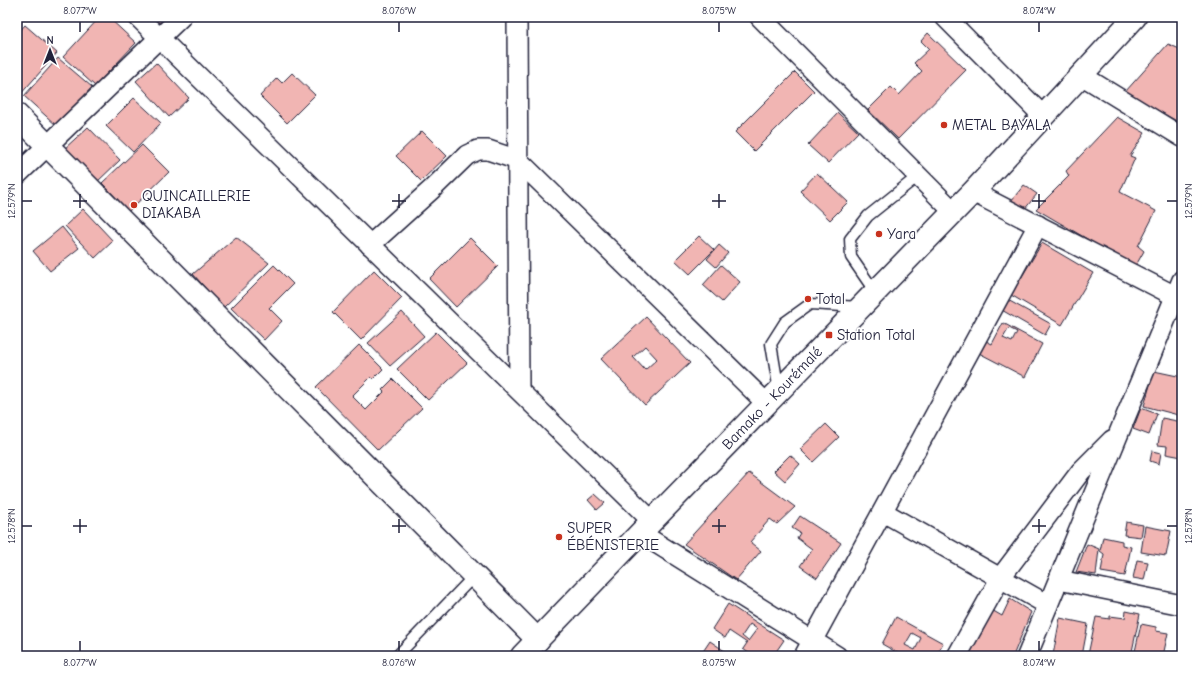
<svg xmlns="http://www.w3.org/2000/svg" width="1199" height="673" viewBox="0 0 1199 673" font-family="'Comic Neue',sans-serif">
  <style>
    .building { fill: #f1b5b3; stroke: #22223b; fill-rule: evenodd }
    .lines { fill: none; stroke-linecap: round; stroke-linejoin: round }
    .lane-casing { stroke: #22223b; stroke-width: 13 }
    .street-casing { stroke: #22223b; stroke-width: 22 }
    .secondary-casing { stroke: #22223b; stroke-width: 25 }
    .highway-casing { stroke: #22223b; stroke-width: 25 }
    .lane { stroke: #fff; stroke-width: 10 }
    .street { stroke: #fff; stroke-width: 19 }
    .secondary { stroke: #fff; stroke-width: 22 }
    .highway { stroke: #fff; stroke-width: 22 }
    .ticks { fill: none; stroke: #22223b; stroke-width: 1.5 }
    .poi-dot { fill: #c8321e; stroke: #fff; stroke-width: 1.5 }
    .labels { text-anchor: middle; stroke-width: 3.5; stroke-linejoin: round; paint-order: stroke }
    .poi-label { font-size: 15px; fill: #22223b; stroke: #fff; text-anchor: start }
    .street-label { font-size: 15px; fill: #22223b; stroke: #fff }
    .neatline { fill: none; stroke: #22223b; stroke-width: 1.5 }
    .ticks-label { font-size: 10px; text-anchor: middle; fill: #22223b }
  </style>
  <rect width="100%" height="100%" fill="#fff"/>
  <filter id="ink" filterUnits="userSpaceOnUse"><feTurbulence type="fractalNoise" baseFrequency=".025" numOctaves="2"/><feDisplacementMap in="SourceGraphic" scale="8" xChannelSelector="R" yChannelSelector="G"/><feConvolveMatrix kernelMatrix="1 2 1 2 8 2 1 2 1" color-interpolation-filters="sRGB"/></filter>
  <g filter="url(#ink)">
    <g class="building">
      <polygon points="100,17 108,17 136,43 95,86 63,57"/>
      <polygon points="149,17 166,17 157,25"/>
      <polygon points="25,25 57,53 19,96 17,95 17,34"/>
      <polygon points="928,33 966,70 898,139 868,110 891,87 899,95 922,71 914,63 929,49 921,41"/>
      <polygon points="1168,44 1182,50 1182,124 1125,92"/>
      <polygon points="58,58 92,87 57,126 24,96"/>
      <polygon points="156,63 189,98 169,117 136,81"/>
      <polygon points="795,72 814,91 754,151 735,132"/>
      <polygon points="292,73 315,95 287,123 260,96 277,78 282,83"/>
      <polygon points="134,98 161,123 133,152 106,126"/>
      <polygon points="838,113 858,132 828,163 808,145"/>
      <polygon points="1117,117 1145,133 1130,156 1135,158 1120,192 1156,211 1138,246 1144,251 1135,267 1036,209 1069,176 1066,171"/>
      <polygon points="88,127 120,160 96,183 63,150"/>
      <polygon points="422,131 447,156 421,181 396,156"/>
      <polygon points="142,145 169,172 129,211 102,183"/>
      <polygon points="817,173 848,202 830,220 800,191"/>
      <polygon points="1024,185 1037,194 1024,210 1011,201"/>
      <polygon points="83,209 113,241 95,258 65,226"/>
      <polygon points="62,227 79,248 50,271 33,251"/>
      <polygon points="699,236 714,250 690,274 675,260"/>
      <polygon points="236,237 269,263 223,308 193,274"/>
      <polygon points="470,238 498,266 456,307 429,279"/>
      <polygon points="1042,243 1093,273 1062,325 1011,295"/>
      <polygon points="719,245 728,253 716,267 707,259"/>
      <polygon points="274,265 293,284 269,308 282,321 264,340 231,308"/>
      <polygon points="721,265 740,282 722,302 703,285"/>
      <polygon points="374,270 402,298 361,340 333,312"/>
      <polygon points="1006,299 1051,324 1045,335 1000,309"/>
      <polygon points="402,312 424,336 390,366 368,343"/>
      <path d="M646,317l44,46 -45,42 -44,-46zM645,346l12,13 -12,11 -12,-13z"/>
      <path d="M1003,323l39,21 -17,33 -48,-25 7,-12 8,4zM1009,328l8,4 -5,10 -9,-4z"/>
      <polygon points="436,332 467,363 428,400 397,369"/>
      <polygon points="359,345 383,369 373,379 371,377 352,396 366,410 384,392 382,390 393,379 422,408 378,450 316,387"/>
      <polygon points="1154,371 1182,377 1182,416 1144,406"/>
      <polygon points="1141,408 1157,414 1149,435 1133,429"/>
      <polygon points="1162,418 1182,422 1182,457 1166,454 1167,446 1158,445"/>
      <polygon points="826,424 839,437 813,462 800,449"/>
      <polygon points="1152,451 1161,453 1159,464 1150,461"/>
      <polygon points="790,455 800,464 785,481 774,471"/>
      <polygon points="749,473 795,507 777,524 770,519 750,542 761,551 736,580 684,544"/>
      <polygon points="595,494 605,503 597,510 588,500"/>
      <polygon points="800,516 841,543 817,578 800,566 812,549 797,538 800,533 792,528"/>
      <polygon points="1126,522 1143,525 1141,537 1124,535"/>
      <polygon points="1145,526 1171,531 1166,556 1141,552"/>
      <polygon points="1103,537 1122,541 1122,545 1131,547 1125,576 1101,572 1104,554 1100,551"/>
      <polygon points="1087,544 1099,549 1096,575 1076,572"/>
      <polygon points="1137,560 1148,562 1144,580 1133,578"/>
      <polygon points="1010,599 1031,612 1013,656 966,656 990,609 1002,616"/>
      <path d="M728,604l56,36 -11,16h-20l-10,-7 4,-6 -18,-12 -4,7 -13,-9zM750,624l7,5 -9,12 -6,-5z"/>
      <polygon points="1126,611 1140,614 1131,656 1085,656 1086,655 1088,655 1096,617 1110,619 1110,616 1125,618"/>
      <path d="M896,617l47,26 -7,13h-33l-21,-12zM912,633l9,5 -6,12 -10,-5z"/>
      <polygon points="1060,618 1088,624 1082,656 1061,656 1053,655"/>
      <polygon points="1141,624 1156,627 1156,631 1168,633 1163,656 1134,656"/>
      <polygon points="710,641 732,656 700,656"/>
      <polygon points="878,652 884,656 875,656"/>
    </g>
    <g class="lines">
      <g class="lane-casing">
        <g id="lane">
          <polyline points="875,292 851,257 850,239 868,216 918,176"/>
          <polyline points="779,391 771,344 785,322 810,304 859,307"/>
          <polyline points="397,656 474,576"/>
        </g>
      </g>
      <g class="street-casing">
        <g id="street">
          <polyline points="138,17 652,521"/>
          <polyline points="517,17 519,390"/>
          <polyline points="760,17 954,212"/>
          <polyline points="945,17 1043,116"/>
          <polyline points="1081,75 1182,137"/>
          <polyline points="17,175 181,17"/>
          <polyline points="973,192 1175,296"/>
          <polyline points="370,245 431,190 467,155 478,150 488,150 518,160 766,403"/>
          <polyline points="883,512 1048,605"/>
          <polyline points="640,533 837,656"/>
          <polyline points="1059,580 1182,605"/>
          <polyline points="804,656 1038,225"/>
          <polyline points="957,656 1001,577 1081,471 1112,440"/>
          <polyline points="1027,656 1182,280"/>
        </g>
      </g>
      <g class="secondary-casing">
        <polyline id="secondary" points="17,115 538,640"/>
      </g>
      <g class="highway-casing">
        <polyline id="highway" points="522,656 652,521 973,192 1135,17"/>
      </g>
      <use href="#lane" class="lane"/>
      <use href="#street" class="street"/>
      <use href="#secondary" class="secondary"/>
      <use href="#highway" class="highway"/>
    </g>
  </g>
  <path class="ticks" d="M80,22v10M399,22v10M719,22v10M1039,22v10M80,194v14M399,194v14M719,194v14M1039,194v14M22,201h10M73,201h14M392,201h14M712,201h14M1032,201h14M1167,201h10M80,519v14M399,519v14M719,519v14M1039,519v14M22,526h10M73,526h14M392,526h14M712,526h14M1032,526h14M1167,526h10M80,641v10M399,641v10M719,641v10M1039,641v10"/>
  <g class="poi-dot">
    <circle cx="944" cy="125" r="4"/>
    <circle cx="134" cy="205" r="4"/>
    <circle cx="879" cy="234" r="4"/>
    <circle cx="808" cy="299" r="4"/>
    <rect x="825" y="331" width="8" height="8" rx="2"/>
    <circle cx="559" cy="537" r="4"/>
  </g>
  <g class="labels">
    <g class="poi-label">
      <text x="952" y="130">METAL BAYALA</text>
      <text x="142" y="201">QUINCAILLERIE<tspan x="142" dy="17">DIAKABA</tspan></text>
      <text x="887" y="239">Yara</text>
      <text x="816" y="304">Total</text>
      <text x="837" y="340">Station Total</text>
      <text x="567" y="533">SUPER<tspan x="567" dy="17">ÉBÉNISTERIE</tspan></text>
    </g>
    <g class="street-label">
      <text transform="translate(772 398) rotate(-46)" y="5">Bamako - Kourémalé</text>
    </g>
  </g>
  <rect width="1199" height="673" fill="none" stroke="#fff" stroke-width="44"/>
  <g transform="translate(50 50)" stroke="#ffffff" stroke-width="3" paint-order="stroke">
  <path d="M0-3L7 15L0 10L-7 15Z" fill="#22223b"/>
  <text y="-6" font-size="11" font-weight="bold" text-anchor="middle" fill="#22223b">N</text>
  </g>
  <rect x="22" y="22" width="1155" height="629" class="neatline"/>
  <g class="ticks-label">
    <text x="80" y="14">8.077°W</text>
    <text x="399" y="14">8.076°W</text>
    <text x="719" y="14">8.075°W</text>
    <text x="1039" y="14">8.074°W</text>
    <text transform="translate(11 201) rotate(-90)" y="4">12.579°N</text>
    <text transform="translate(1188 201) rotate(-90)" y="4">12.579°N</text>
    <text transform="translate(11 526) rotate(-90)" y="4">12.578°N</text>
    <text transform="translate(1188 526) rotate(-90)" y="4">12.578°N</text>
    <text x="80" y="666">8.077°W</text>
    <text x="399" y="666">8.076°W</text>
    <text x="719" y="666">8.075°W</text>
    <text x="1039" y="666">8.074°W</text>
  </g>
</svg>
